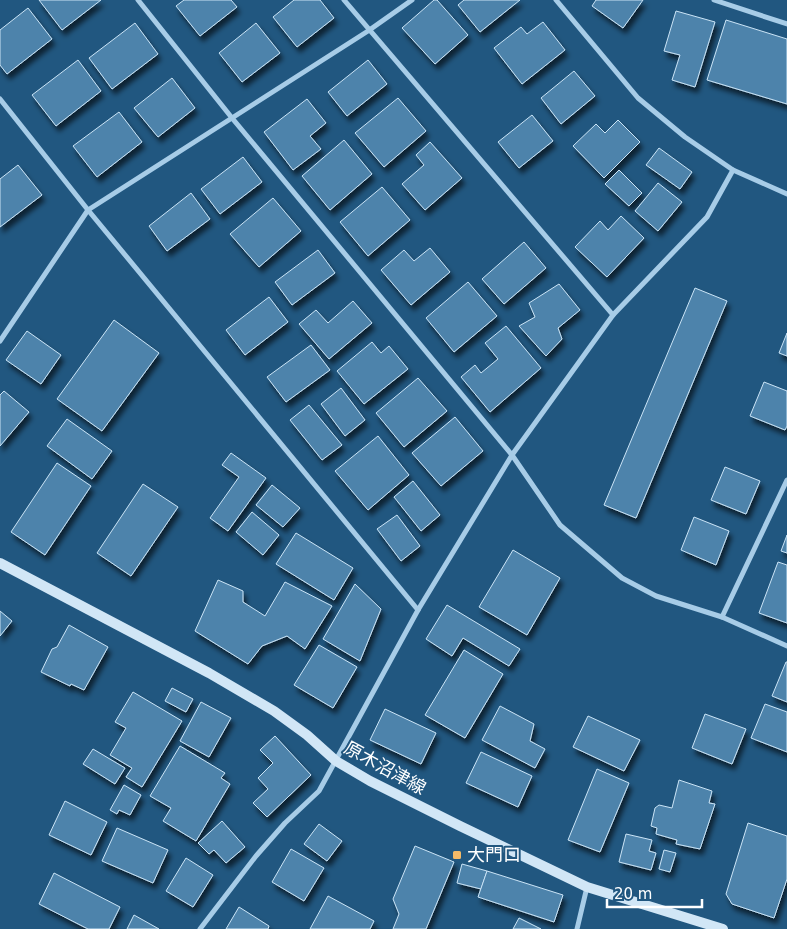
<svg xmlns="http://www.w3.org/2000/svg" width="787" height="929" viewBox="0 0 787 929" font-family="'DejaVu Sans','Noto Sans JP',sans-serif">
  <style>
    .building { fill: #4e83ab; stroke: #cae4f6; filter: url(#shadow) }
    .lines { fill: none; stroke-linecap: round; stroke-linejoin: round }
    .minor { stroke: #a7cce7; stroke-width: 5 }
    .secondary { stroke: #d1e6f6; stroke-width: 10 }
    .poi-dot { fill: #f4ba68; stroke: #215780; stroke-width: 2 }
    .labels { text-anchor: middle; stroke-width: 4; stroke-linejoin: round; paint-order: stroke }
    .street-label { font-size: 18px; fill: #fff; stroke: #215780 }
    .poi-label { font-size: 18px; fill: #fff; stroke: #215780; text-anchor: start }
  </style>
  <defs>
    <filter id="shadow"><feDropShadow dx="3" dy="5.5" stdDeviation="2.5" flood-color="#0009"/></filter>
  </defs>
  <rect width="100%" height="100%" fill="#215780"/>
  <g class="building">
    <polygon points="39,0 101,0 62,30"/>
    <polygon points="184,0 231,0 237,7 200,36 176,6"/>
    <polygon points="294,0 320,0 334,18 297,47 273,17"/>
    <polygon points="434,0 437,0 468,35 435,64 402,28"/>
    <polygon points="464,0 520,0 480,32 458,5"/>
    <polygon points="596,0 643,0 623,28 592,6"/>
    <polygon points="28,8 52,39 7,74 0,65 0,30"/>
    <polygon points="676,11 715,22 695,87 672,80 680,55 664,51"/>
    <polygon points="726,20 787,39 787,104 707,80"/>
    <polygon points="543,22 565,50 522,84 494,48 521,27 527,34"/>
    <polygon points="135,23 158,54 112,89 89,58"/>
    <polygon points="256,23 280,53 242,82 219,53"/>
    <polygon points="78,60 101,91 56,126 32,95"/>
    <polygon points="368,60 387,84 347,116 328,92"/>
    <polygon points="574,71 595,96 561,124 541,98"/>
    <polygon points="172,78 195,108 158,137 134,108"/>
    <polygon points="398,98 426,131 384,167 355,133"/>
    <polygon points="307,99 326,123 310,136 321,149 293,170 264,132"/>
    <polygon points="119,112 142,142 97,177 73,146"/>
    <polygon points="532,115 553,141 519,168 498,142"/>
    <polygon points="618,120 640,142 604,178 573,146 596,124 605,133"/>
    <polygon points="344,140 372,174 330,210 302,176"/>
    <polygon points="430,142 462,178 425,210 402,184 424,165 416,155"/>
    <polygon points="659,148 692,172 680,189 646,165"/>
    <polygon points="243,157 262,182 220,214 201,189"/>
    <polygon points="18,165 42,195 0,227 0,179"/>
    <polygon points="619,170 642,193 629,206 605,184"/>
    <polygon points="658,183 682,202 658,231 635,211"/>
    <polygon points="382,187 410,220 368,256 340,222"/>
    <polygon points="191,193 210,219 167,251 149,226"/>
    <polygon points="273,198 301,231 259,267 230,234"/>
    <polygon points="621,216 644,238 607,277 575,247 600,221 608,230"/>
    <polygon points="524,242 546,268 504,304 482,279"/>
    <polygon points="430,248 450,272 411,305 381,270 404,250 414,261"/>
    <polygon points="318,250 335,273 292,305 275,282"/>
    <polygon points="468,282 497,316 454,352 426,318"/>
    <polygon points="559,284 580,310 558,328 562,339 546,356 519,326 535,317 529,303"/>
    <polygon points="695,288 727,301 636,518 604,505"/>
    <polygon points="269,297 288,322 245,355 226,330"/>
    <polygon points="353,301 372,323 329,359 299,324 316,310 328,323"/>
    <polygon points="114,320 159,353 102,431 57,399"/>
    <polygon points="506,326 541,368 490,412 461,377 475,365 481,373 498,359 485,343"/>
    <polygon points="27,331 61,355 41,384 6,360"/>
    <polygon points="787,333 787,356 779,353"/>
    <polygon points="372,342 381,353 389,346 408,369 364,404 337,371"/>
    <polygon points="311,345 330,370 286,402 267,377"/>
    <polygon points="418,378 447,411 404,447 376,413"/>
    <polygon points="764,382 787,391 787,426 785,430 750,416"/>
    <polygon points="341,388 365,420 345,436 321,404"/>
    <polygon points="4,391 29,412 0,446 0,395"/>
    <polygon points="309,405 342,445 322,460 290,420"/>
    <polygon points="455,417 483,451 441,486 412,453"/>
    <polygon points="67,419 112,451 92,479 47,446"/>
    <polygon points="378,436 409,475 368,510 335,471"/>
    <polygon points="231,453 266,478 228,531 210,518 239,477 222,465"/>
    <polygon points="57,463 91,486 45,555 11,532"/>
    <polygon points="725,467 760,481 746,514 711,500"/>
    <polygon points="413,481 440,515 421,531 394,497"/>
    <polygon points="143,484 178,507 131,576 97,553"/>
    <polygon points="272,485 300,508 283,527 256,505"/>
    <polygon points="252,512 279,535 263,555 236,532"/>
    <polygon points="397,515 420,546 401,561 377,529"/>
    <polygon points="694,517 729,531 716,565 681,550"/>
    <polygon points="296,533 353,568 334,600 276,564"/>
    <polygon points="787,535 787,553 781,551"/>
    <polygon points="513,550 560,578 527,635 479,607"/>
    <polygon points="778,562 787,565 787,623 759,613"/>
    <polygon points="218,580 243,591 243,602 265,616 285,582 332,606 305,649 287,636 262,646 248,664 195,631"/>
    <polygon points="355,584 381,609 360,661 323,639"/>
    <polygon points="447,605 520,649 509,666 463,638 452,656 426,639"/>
    <polygon points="0,611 12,621 0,636"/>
    <polygon points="69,625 108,647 84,690 71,684 70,686 41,672 52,649 57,647"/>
    <polygon points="319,645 357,667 333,708 294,685"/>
    <polygon points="464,650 503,674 465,738 425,715"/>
    <polygon points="786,662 787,662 787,702 772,696"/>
    <polygon points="172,688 193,699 186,712 165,701"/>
    <polygon points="133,692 182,721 142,787 126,777 132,768 110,755 126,728 115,722"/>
    <polygon points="201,702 231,718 209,757 180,741"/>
    <polygon points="765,704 787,712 787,752 751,738"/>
    <polygon points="500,706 534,724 530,741 545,749 535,768 482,740"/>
    <polygon points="385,709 436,733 421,764 370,740"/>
    <polygon points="705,714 746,729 732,764 692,748"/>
    <polygon points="588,716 640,740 624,771 573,747"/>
    <polygon points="275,736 311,775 267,817 253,803 268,789 258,778 273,763 260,750"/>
    <polygon points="180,746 225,773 221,778 230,784 196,841 163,821 171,808 150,796"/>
    <polygon points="93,749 125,768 115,784 83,764"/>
    <polygon points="481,752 532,776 518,807 466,783"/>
    <polygon points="597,769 629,783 600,852 568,840"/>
    <polygon points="679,780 712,791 709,803 715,804 700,849 676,844 677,840 656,834 657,828 651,826 655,808 659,805 672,808"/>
    <polygon points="124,785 141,795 130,815 119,810 117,814 110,810"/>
    <polygon points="65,801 107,822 91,855 49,835"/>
    <polygon points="222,821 245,847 226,863 214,850 209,854 198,843"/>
    <polygon points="748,823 787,836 787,879 774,918 732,904 726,894"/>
    <polygon points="319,824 342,841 327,861 304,844"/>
    <polygon points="117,828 168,850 153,883 102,861"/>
    <polygon points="626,834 652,840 649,851 656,853 651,870 619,862"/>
    <polygon points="415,846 454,862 426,929 393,929 399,914 393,899"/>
    <polygon points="291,849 324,868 304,901 272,882"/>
    <polygon points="664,850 676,853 670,872 659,869"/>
    <polygon points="186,858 213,875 193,907 166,891"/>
    <polygon points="462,864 487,871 481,889 457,883"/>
    <polygon points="487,871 563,895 554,922 478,897"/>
    <polygon points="54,873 120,907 109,929 88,929 39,904"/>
    <polygon points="328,896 374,921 370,929 310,929"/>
    <polygon points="239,907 269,926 268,929 226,929"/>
    <polygon points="134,915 159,929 127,929"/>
    <polygon points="519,918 541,929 513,929"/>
  </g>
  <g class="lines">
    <g class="minor">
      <polyline points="138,0 232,118 512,455 560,525 622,578 656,596 722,617 787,646"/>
      <polyline points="344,0 613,315"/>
      <polyline points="556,0 638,98 685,137 733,170 787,194"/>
      <polyline points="714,0 787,24"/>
      <polyline points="0,99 88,210 418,610"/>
      <polyline points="0,341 88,210 368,31 412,0"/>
      <polyline points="722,617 787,480"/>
      <polyline points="200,929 256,856 285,823 319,791 418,610 512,455 613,315 707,217 733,170"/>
      <polyline points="577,929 587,887"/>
    </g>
    <polyline class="secondary" points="0,563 209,673 274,711 307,735 336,761 370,781 460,826 587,887 723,929"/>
  </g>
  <rect class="poi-dot" x="452" y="850" width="10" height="10" rx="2.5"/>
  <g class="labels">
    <g class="street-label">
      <text transform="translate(385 768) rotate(29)" y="6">原木沼津線</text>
    </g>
    <g class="poi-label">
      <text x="467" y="861">大門口</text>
    </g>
  </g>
  <path d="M607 899v8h95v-8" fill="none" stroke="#ffffff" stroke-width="2.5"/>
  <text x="614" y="899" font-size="15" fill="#ffffff" stroke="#215780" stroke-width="4" paint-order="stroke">20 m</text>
</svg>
